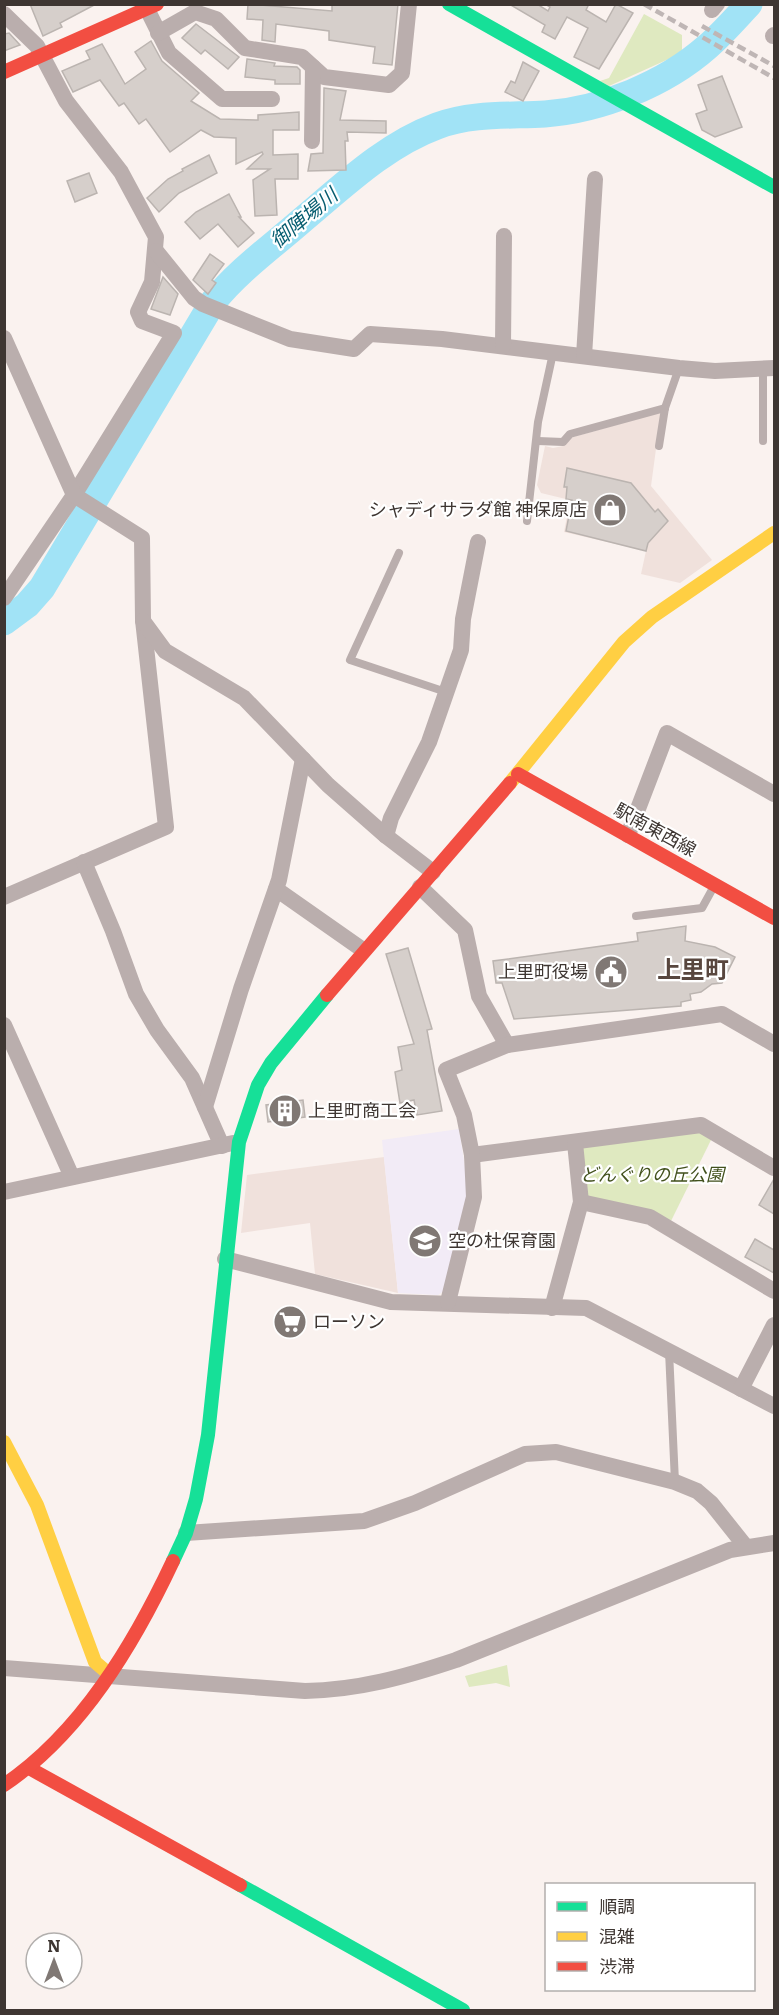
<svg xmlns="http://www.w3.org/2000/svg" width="779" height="2015" viewBox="0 0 779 2015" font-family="Literata,'Noto Sans JP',serif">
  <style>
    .built { fill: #f0e1dc }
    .education { fill: #f2ebf6 }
    .green { fill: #dfe9c0 }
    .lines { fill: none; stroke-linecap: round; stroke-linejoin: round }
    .stream { stroke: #a1e3f6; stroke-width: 4.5 }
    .river { stroke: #a1e3f6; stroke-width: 27 }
    .building { fill: #d6cfcb; stroke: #bbb4b0; stroke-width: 1.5 }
    .lane { stroke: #baaead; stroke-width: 8 }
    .street { stroke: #baaead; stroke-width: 16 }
    .fast { stroke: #16e098; stroke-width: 14 }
    .slow { stroke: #ffcf43; stroke-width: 14 }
    .jam { stroke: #f24e42; stroke-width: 14 }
    .rail { stroke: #bfb6b5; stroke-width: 4.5; stroke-dasharray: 9 4.5; stroke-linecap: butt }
    .labels { text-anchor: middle; stroke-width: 4.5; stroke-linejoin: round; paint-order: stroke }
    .poi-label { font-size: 18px; fill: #3e3632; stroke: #fff; text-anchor: start }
    .street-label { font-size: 18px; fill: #3e3632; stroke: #fff }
    .park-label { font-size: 18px; font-style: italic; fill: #42511d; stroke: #fff }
    .water-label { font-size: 20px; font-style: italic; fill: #065d70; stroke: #fff }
    .district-label { font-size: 24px; font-weight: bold; fill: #58463e; stroke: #fff }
  </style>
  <rect width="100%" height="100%" fill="#faf2ef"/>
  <g class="built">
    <polygon points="661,412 651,486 712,560 680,583 641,574 646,551 564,532 570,500 541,493 537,485 545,446 553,448 563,446 570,438"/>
    <polygon points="384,1157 398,1293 315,1274 310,1223 241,1233 247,1175"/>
  </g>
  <polygon class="education" points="459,1129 469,1192 444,1291 438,1295 398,1293 382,1140"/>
  <g class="green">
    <polygon points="644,14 682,35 682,53 609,86 600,81 609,78"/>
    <polygon points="699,1132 711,1140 671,1221 586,1196 579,1153 585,1146"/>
    <polygon points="507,1665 510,1687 496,1683 469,1687 465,1676"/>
  </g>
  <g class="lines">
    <polyline class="stream" points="5,609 11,619"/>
    <path class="river" d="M4,622l23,-17 15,-17 171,-286c25,-31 57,-54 87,-80 42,-35 85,-77 137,-96 35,-13 72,-10 108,-12 56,-4 120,-30 162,-67 15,-13 28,-28 42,-43"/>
  </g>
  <g class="building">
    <polygon points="30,4 96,4 60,23 62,27 43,36"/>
    <polygon points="248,4 332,11 332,4 398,4 392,65 373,63 375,47 329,40 329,31 276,24 275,42 262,40 263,20 247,19"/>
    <polygon points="509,4 537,4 548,11 550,7 545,4 589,4 586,10 606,22 616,4 633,13 599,69 574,57 588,28 567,17 555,39 542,32 545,25"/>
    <polygon points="196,24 239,57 228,69 205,50 201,54 182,38"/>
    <polygon points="9,33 20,45 4,51 4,34"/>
    <polygon points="151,41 162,61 199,93 191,101 220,119 258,120 258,115 299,112 299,130 273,130 273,155 298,154 298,179 275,179 277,215 255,216 253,180 270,169 247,169 263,154 262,152 236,164 236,138 214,137 201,130 170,152 146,119 139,124 124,103 119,106 100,80 73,92 62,71 90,59 86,51 102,44 125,84 146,69 135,52"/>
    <polygon points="247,59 275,63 274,66 297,67 300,70 300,84 275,84 275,80 245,77"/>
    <polygon points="523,62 539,71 523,101 505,92 511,81 515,83"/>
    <polygon points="722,76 742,127 715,137 702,130 696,114 707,110 698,85"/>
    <polygon points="324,88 346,91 340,120 386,121 386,133 347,132 348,141 345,141 346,170 308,171 311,154 323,153"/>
    <polygon points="209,155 217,173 179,193 159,212 147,198 168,179 183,171 182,169"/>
    <polygon points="89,173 97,193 75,202 67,181"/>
    <polygon points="229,194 241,217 239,217 254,233 238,247 218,224 200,239 185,222 196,212"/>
    <polygon points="210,254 224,264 212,280 216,283 208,294 193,280"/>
    <polygon points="163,277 178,294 170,315 151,309"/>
    <polygon points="567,468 631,483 655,512 658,509 668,521 648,543 646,551 566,531 572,500 566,499 567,487 564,487"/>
    <polygon points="686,926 685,941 715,947 735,957 722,983 712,984 701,992 690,994 691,1000 681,1002 681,1006 514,1019 502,983 496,983 493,961 638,941 637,933"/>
    <polygon points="408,948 432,1029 427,1030 442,1111 417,1115 414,1100 400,1103 395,1072 402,1070 398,1047 414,1044 386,954"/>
    <polygon points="303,1100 305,1117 268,1122 266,1105"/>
    <polygon points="774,1179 774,1214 759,1205"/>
    <polygon points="755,1239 774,1250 774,1273 745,1257"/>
  </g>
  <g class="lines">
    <g class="lane">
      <polyline points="763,369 763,441"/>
      <polyline points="538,441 563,442 570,434 665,408"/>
      <polyline points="659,446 665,408 679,368"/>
      <polyline points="527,521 538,422 553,353"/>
      <polyline points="399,553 350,660 446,692"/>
      <polyline points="636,916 702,908 713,888"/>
      <polyline points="669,1351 675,1482"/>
    </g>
    <g class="street">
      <polyline points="147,9 169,53 222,99 272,99"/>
      <polyline points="712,10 717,4"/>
      <polyline points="4,14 37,46 66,101 121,172 156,237 152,282 138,312 142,321 174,333 74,495 4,598"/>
      <polyline points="158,33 195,12 216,19 245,48 302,57 324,77 389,85 402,73 409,4"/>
      <polyline points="773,36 774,35"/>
      <polyline points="312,141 313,67"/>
      <polyline points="156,251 194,298 203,304 290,339 354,349 370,334 442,339 679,368 715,371 774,368"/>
      <polyline points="4,338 74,495 142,538 143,620 166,827 4,897"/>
      <polyline points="503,346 504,236"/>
      <polyline points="584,356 595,179"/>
      <polyline points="143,621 165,651 244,698 328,785 386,836 433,872"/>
      <polyline points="628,835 667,733 774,794"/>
      <polyline points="386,836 391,818 429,742 461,650 463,619 478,542"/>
      <polyline points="84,862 113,931 136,994 157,1030 192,1078 222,1146"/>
      <polyline points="420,887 465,930 479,996 507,1045"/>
      <polyline points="276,889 363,950"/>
      <polyline points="4,1025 72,1177"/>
      <polyline points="205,1107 241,989 279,880 303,759"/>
      <polyline points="472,1155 701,1125 774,1168"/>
      <polyline points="4,1192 233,1143"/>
      <polyline points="581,1202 650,1217 774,1291"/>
      <polyline points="225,1259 391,1302 586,1308 774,1406"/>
      <polyline points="448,1302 474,1197 472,1155 464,1115 446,1070 507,1045 722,1014 774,1044"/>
      <polyline points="552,1308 581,1202 575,1143"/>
      <polyline points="741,1389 774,1325"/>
      <polyline points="186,1533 364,1521 415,1503 525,1454 556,1452 675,1482 697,1491 711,1503 746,1547"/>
      <path d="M4,1668l301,23c53,-1 100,-14 151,-31l274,-110 44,-7"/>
    </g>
    <g class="fast">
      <polyline points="449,4 774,187"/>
      <polyline points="173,1561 186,1533 196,1499 208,1435 239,1142 258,1085 271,1063 327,995"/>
      <polyline points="240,1885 463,2010"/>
    </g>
    <g class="slow">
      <polyline points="510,783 624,642 652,617 774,533"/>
      <polyline points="4,1442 37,1505 95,1662 109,1674"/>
    </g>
    <g class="jam">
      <polyline points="4,72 157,4"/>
      <polyline points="518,774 774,918"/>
      <polyline points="327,995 510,783"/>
      <polyline points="29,1768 240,1885"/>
      <path d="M4,1785c77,-52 130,-141 169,-224"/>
    </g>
    <g class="rail">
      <polyline points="644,4 774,78"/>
      <polyline points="702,26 774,66"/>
    </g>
  </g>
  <defs>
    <g id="shop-disc" transform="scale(1.725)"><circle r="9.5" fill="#807874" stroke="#fff"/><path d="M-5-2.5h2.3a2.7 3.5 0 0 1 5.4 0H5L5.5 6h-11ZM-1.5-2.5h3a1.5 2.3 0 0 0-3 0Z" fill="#fff"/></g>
    <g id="civic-disc" transform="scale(1.725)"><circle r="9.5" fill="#807874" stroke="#fff"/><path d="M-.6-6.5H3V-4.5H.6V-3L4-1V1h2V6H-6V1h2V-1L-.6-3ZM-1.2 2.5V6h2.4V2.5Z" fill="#fff"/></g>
    <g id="building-disc" transform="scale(1.725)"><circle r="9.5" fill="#807874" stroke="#fff"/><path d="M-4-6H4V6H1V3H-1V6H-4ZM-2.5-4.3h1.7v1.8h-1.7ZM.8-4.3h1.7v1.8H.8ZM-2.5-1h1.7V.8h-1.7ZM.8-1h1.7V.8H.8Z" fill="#fff"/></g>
    <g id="school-disc" transform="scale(1.725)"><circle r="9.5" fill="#807874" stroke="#fff"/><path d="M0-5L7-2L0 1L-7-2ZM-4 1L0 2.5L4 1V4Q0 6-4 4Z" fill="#fff"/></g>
    <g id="supermarket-disc" transform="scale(1.725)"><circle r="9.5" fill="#807874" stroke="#fff"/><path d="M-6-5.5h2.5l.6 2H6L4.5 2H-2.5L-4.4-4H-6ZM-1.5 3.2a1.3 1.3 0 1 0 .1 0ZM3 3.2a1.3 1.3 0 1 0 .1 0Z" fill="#fff"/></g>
  </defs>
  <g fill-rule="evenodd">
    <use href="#shop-disc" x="610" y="510"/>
    <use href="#civic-disc" x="611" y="972"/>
    <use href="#building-disc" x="285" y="1111"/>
    <use href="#school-disc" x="425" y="1241"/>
    <use href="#supermarket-disc" x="290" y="1322"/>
  </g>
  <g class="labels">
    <g class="poi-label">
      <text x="587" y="516" text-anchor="end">シャディサラダ館 神保原店</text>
      <text x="588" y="978" text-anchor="end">上里町役場</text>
      <text x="308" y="1117">上里町商工会</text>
      <text x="448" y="1247">空の杜保育園</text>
      <text x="313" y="1328">ローソン</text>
    </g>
    <g class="street-label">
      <text transform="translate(655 830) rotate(29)" y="6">駅南東西線</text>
    </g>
    <g class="park-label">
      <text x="652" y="1181">どんぐりの丘公園</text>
    </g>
    <g class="water-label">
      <text transform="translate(304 218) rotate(-40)" y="7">御陣場川</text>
    </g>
    <g class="district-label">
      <text x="693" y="978">上里町</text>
    </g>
  </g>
  <rect width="779" height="2015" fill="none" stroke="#3e3632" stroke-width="12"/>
  <rect x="545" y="1883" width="210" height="108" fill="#ffffff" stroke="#b2afad" stroke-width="1.5"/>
  <rect x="557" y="1902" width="30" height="9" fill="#16e098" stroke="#b2afad" stroke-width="1.5"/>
  <text x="599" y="1913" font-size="18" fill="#3e3632">順調</text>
  <rect x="557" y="1932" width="30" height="9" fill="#ffcf43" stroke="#b2afad" stroke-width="1.5"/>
  <text x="599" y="1943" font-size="18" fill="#3e3632">混雑</text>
  <rect x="557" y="1962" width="30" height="9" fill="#f24e42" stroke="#b2afad" stroke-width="1.5"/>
  <text x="599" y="1973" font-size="18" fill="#3e3632">渋滞</text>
  <g transform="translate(54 1961)"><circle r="28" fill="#ffffff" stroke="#b2afad" stroke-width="1.5"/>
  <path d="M0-4.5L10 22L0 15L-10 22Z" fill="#807874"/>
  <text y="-9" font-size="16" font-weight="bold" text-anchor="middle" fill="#3e3632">N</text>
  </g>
</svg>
